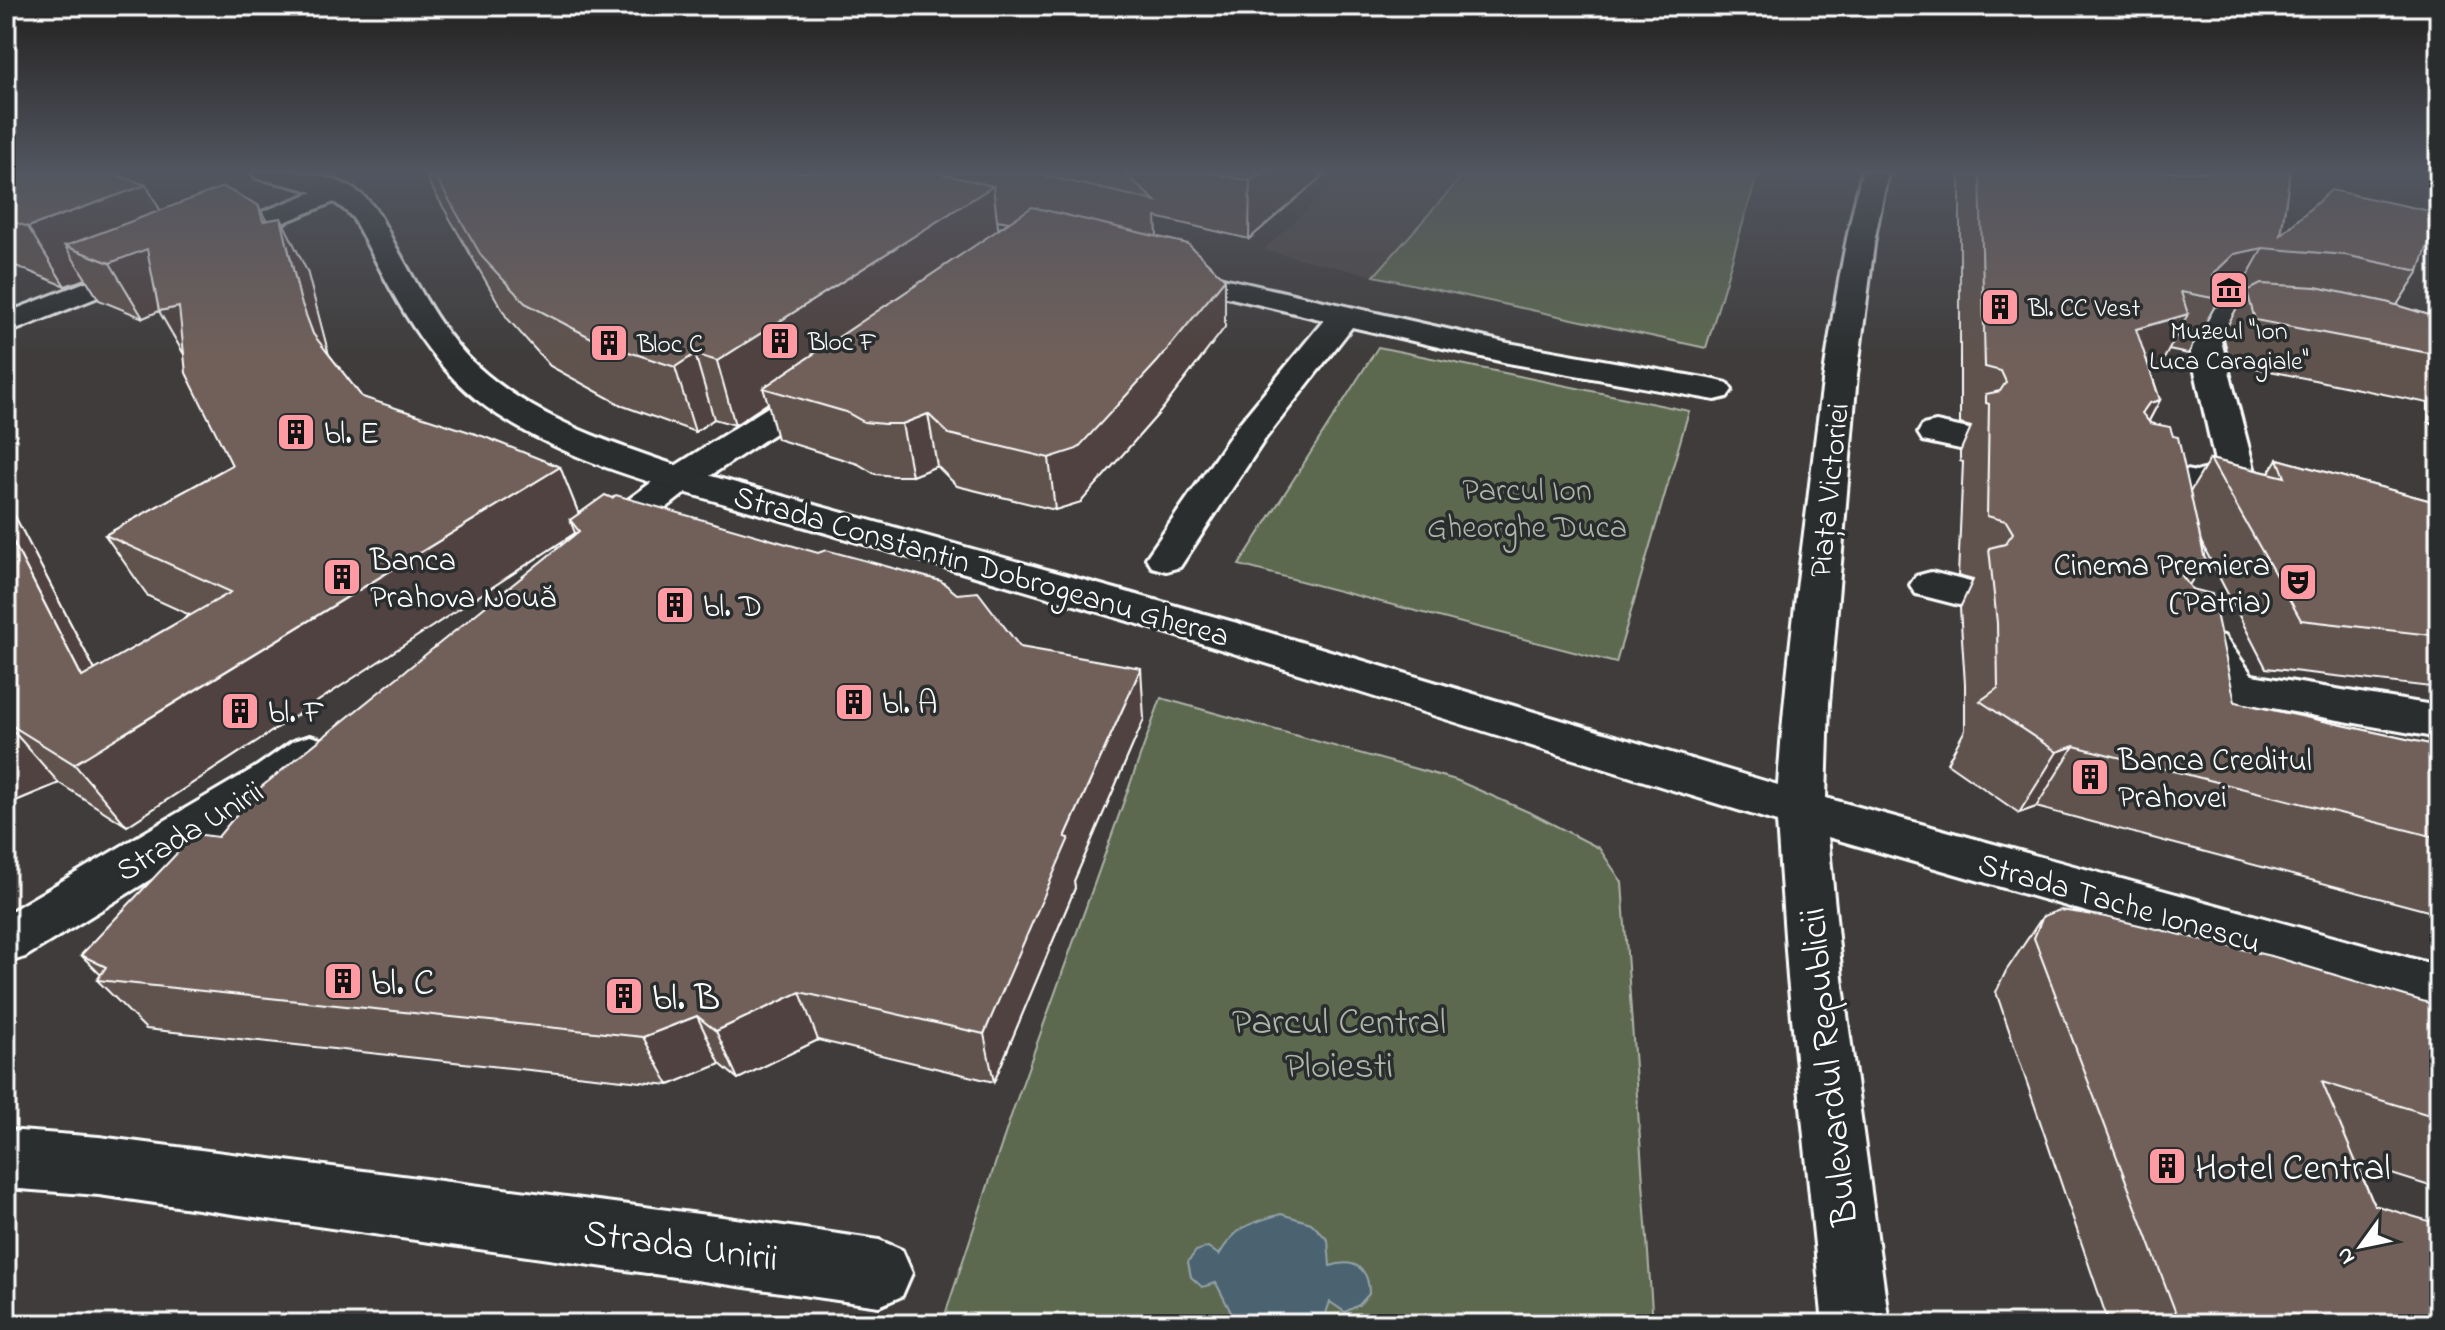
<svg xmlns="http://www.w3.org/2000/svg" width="2445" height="1330" viewBox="0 0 2445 1330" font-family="'Indie Flower',sans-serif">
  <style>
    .built { fill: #4e4744 }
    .green { fill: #5d6950; stroke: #aeb4a8; stroke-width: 2 }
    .water { fill: #4b646f; stroke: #93a2a9; stroke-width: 2 }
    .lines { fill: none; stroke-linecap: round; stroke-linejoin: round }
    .minor-casing { stroke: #fff; stroke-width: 6 }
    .major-casing { stroke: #fff; stroke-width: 6 }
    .minor { fill: #2a2d2e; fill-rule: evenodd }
    .major { fill: #2a2d2e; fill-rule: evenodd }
    .wall { fill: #61534d; stroke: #fff; stroke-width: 2; fill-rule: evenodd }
    .shaded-wall { fill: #4f433f; stroke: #fff; stroke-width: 2 }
    .building { fill: #71605a; stroke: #fff; stroke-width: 2 }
    .labels { text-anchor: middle; stroke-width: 7; stroke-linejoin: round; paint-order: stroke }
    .far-poi-label { font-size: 26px; fill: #fff; stroke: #2a2d2e; text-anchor: start }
    .poi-label { font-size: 32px; fill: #fff; stroke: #2a2d2e; text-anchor: start }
    .park-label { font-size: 32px; fill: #aeb4a8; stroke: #2a2d2e }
    .street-label { font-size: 32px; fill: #fff; stroke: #2a2d2e }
    .near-poi-label { font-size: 38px; fill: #fff; stroke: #2a2d2e; text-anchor: start }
    .near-park-label { font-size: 38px; fill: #aeb4a8; stroke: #2a2d2e }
    .near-street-label { font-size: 38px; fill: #fff; stroke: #2a2d2e }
  </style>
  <rect width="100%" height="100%" fill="#3f3c3b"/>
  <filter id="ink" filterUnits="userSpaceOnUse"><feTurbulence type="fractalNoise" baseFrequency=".0125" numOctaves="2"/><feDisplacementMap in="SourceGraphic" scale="16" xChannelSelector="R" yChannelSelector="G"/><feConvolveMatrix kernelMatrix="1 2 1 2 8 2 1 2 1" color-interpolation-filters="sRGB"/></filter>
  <g filter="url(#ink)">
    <polygon class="built" points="1348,172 1466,172 1374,276 1263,250"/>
    <g class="green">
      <polygon points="1466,172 1758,172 1706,348 1374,276"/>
      <polygon points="1378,347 1689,411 1616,663 1239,565"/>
      <polygon points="1161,698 1456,780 1533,814 1599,848 1622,882 1653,1324 942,1324 1013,1110"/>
    </g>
    <path class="water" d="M1281,1214l30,9 17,17 2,26c25,-8 39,2 39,28l-10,11 -14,7 -15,-10 -8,22h-85l-21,-41 -14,4 -11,-10 -3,-15 8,-11 12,-4 11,8c17,-29 31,-32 62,-41z"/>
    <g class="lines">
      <g class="minor-casing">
        <g id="minor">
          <polygon points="334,184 344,186 348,192 344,198 220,248 210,251 200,248 195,242 200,236"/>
          <polygon points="147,258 158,261 162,267 158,273 6,334 6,313"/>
          <polygon points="1166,265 1508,343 1715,380 1727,383 1732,390 1727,397 1715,400 1508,363 1352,327 1265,439 1180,567 1166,571 1152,567 1146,558 1238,425 1324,320 1155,280 1151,274 1155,268"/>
          <path d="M2240,302l64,9 5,7 -5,7c-29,7 -62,-15 -85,8l36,139 -6,8 -52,14 -77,-15 -6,-8 6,-8 13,-3 63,12 20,-6 -30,-135 20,-21z"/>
          <polygon points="821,378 833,381 838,388 833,395 693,487 615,548 601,551 587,548 581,539 587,530 667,471 809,381"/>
          <polygon points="1936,422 1973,430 1978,438 1973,446 1960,449 1923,441 1918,433 1923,425"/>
          <polygon points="1931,572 1974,583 1980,592 1974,601 1959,605 1916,594 1910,585 1916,576"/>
          <polygon points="2186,627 2224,636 2252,675 2439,706 2439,738 2222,699 2194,657 2171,651 2164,641 2171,631"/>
          <polygon points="310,736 327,741 334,753 327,765 290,793 25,957 6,963 6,914 256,767 293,741"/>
          <polygon points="6,1130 99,1137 722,1217 879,1240 902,1250 912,1273 902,1296 879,1306 99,1195 6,1188"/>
        </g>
      </g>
      <g class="major-casing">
        <path id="major" d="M252,172c36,-3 80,-1 110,23 16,13 24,33 33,50 24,42 46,88 82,121 60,55 140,79 216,105l544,152 541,162c6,-95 18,-189 30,-284 13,-110 27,-221 54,-329h26l-13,65 -18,138 -28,328 -3,95 613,168v48l-611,-177 14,141 47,346h-66l-35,-346 -11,-156c-263,-80 -524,-166 -788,-242 -84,-24 -169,-49 -253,-73 -80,-23 -168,-46 -238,-92 -73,-47 -105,-123 -145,-197 -25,-28 -63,-32 -97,-40z"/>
      </g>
      <use href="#minor" class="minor"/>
      <use href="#major" class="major"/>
    </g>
    <g class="wall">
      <polygon points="6,172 146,185 160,210 258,205 266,220 307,271 328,353 362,397 560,467 579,514 1020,647 1144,719 1074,881 1075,888 994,1082 818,1040 738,1079 720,1064 669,1085 146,1029 97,980 101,975 81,955 218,837 576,534 575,533 127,826 59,783 6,805 6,499 95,670 190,615 148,596 105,535 232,465 184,354 159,311 143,318 99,300 86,279 65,286 6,262"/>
      <path d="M425,172h902l-78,67 -93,-22 1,19 68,91 -65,85 -79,90 -26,8 -98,-24 -20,-20 -25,10h-18l-19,-2 -17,-10 -81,-25 -9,-36 -33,22 -21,-6 -19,13 -72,-26 -73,-40 -43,-48 -76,-132zM997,220l12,2 -11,7z"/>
      <polygon points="1960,172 2290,172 2281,235 2419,271 2397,305 2439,318 2439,436 2436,425 2428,422 2428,403 2230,363 2223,334 2240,302 2233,301 2215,306 2188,354 2168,350 2158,370 2151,372 2160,400 2149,421 2190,492 2210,459 2269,473 2278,459 2439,503 2439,688 2266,668 2200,540 2205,560 2189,585 2235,702 2439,746 2439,914 2036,807 2019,813 1947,763 1965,730 1965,684 1960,608 1973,580 1958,576 1963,462 1960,461 1960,452 1971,427 1960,424"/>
      <polygon points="2043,916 2439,1006 2439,1189 2357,1163 2374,1205 2439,1324 2109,1324 1996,992 2006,971"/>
    </g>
    <g class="shaded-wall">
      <polygon points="1261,172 1327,172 1249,239 1250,181"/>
      <polygon points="146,185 178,242 178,303 143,318 110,263 65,246 86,279 65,286 28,227"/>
      <polygon points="993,186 1000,244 763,388 768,403 735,425 717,361"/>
      <polygon points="281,218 307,271 329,355 313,334 300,299"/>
      <polygon points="2263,248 2233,301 2215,306 2218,299 2213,274 2234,254"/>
      <polygon points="1225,279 1225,327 1160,412 1081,502 1055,510 1049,458"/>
      <polygon points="179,307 192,368 159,311"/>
      <polygon points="2188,314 2158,370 2107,385 2136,329"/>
      <polygon points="695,354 714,419 695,432 675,367"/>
      <polygon points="2160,400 2129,458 2142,413 2149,403"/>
      <polygon points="928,414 937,466 912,476 902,424"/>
      <polygon points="560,467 584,527 570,520 575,533 127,826 74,764 82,677 6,528 6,499 127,732"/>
      <polygon points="2205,560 2166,621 2152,625 2189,565"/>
      <polygon points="1141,668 1144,719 1074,881 1075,888 994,1082 984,1034 1065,837"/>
      <polygon points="6,723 59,783 6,805"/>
      <polygon points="2074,746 2036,807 2019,813 2057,752"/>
      <polygon points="800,992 818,1040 738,1079 716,1031"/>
      <polygon points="697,1016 720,1064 669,1085 643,1037"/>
    </g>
    <g class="building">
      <polygon points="6,172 108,172 146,185 28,227 6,219"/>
      <polygon points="433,172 933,172 993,186 717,361 695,354 675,367 601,343 525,303 482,257"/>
      <polygon points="1029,172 1123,172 1155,201"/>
      <polygon points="1206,172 1261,172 1250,181"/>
      <polygon points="1980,172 2290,172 2281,235 2331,190 2439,213 2419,271 2345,255 2263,248 2234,254 2213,274 2218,299 2181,292 2188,314 2136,329 2160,400 2149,403 2142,413 2150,423 2170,427 2173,436 2178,437 2205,560 2189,565 2182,576 2192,589 2212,594 2235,702 2439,746 2439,838 2074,746 2057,752 1980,701 1998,688 1997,623 1989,548 2005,544 2013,533 2006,521 1987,516 1989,404 1986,403 1986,394 2000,391 2006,382 2001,371 1985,367"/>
      <polygon points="223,187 258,205 263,221 281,218 300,299 313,334 362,397 485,437 560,467 74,764 6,722 6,528 82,677 231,592 105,535 232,465 186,373 179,307 159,311 147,249 110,263 65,246"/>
      <polygon points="1032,207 1188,244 1225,279 1158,361 1077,449 1049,458 949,434 928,414 902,424 884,424 864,422 846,412 763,388"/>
      <polygon points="2261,284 2316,287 2386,302 2439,318 2439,355 2255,320 2247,291"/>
      <polygon points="2210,459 2285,477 2278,459 2439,503 2439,636 2301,620"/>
      <polygon points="605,495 612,498 616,495 818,553 826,550 941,581 957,594 978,592 1020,647 1141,668 1065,837 1069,838 984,1034 800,992 716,1031 697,1016 643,1037 97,980 106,967 81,955 195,834 218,837 255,792 579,531 570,520"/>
      <polygon points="2060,910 2101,916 2275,957 2439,1006 2439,1118 2322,1082 2374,1205 2439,1224 2439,1324 2180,1324 2034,938 2043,916"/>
    </g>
  </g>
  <linearGradient id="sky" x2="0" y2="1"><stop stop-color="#232120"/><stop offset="0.48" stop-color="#525660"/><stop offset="1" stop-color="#525660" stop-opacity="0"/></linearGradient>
  <rect width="2445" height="358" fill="url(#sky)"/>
  <defs>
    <g id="museum-square" transform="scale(2)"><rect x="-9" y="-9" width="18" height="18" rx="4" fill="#ff9aa2" stroke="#2a2d2e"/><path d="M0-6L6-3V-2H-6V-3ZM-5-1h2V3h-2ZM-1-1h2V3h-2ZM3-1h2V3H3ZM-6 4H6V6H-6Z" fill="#111"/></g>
    <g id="building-square" transform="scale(2)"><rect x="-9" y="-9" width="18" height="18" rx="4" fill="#ff9aa2" stroke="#2a2d2e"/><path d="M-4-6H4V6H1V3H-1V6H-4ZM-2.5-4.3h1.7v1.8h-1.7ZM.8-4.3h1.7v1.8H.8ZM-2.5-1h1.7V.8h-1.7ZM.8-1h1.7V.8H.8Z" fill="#111"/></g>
    <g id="theatre-square" transform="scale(2)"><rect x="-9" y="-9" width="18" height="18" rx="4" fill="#ff9aa2" stroke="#2a2d2e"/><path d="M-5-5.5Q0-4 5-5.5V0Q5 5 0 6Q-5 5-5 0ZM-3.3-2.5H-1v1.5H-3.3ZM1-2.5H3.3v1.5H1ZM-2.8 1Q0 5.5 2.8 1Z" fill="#111"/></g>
  </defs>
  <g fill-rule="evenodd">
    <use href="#museum-square" x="2229" y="290"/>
    <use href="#building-square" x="2000" y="307"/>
    <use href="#building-square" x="780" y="341"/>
    <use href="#building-square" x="609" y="343"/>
    <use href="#building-square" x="296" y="432"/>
    <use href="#building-square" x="342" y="577"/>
    <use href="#theatre-square" x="2298" y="582"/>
    <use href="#building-square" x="675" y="605"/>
    <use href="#building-square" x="854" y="702"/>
    <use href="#building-square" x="240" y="711"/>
    <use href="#building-square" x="2090" y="777"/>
    <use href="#building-square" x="343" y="981"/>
    <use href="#building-square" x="624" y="996"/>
    <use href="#building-square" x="2167" y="1166"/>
  </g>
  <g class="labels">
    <g class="far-poi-label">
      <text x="2028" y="316">Bl. CC Vest</text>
      <text x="2229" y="339" text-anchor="middle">Muzeul "Ion<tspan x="2229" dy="30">Luca Caragiale"</tspan></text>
      <text x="808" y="350">Bloc F</text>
      <text x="637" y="352">Bloc C</text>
    </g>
    <g class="poi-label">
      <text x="324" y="443">bl. E</text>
      <text x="370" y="570">Banca<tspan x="370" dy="37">Prahova Nouă</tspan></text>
      <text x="2270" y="575" text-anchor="end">Cinema Premiera<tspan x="2270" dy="37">(Patria)</tspan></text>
      <text x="703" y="616">bl. D</text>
      <text x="882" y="713">bl. A</text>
      <text x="268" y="722">bl. F</text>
      <text x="2118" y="770">Banca Creditul<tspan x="2118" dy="37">Prahovei</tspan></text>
    </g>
    <g class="park-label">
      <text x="1527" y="500">Parcul Ion<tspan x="1527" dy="37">Gheorghe Duca</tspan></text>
    </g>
    <g class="street-label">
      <text transform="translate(1828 490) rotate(-84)" y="11">Piața Victoriei</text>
      <text transform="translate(982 565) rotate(16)" y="11">Strada Constantin Dobrogeanu Gherea</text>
      <text transform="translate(189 830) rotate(-31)" y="11">Strada Unirii</text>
      <text transform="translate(2120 902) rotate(16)" y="11">Strada Tache Ionescu</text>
    </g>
    <g class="near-poi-label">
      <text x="371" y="994">bl. C</text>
      <text x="652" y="1009">bl. B</text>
      <text x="2195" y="1179">Hotel Central</text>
    </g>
    <g class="near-park-label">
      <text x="1339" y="1033">Parcul Central<tspan x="1339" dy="44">Ploiesti</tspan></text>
    </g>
    <g class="near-street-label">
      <text transform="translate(1827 1067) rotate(-96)" y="13">Bulevardul Republicii</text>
      <text transform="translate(681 1244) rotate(8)" y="13">Strada Unirii</text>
    </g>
  </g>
  <rect width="2445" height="1330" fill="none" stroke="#2a2d2e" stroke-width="32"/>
  <rect x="16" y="16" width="2413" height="1298" fill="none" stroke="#fff" stroke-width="3" filter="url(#ink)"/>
  <g transform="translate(2361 1246) rotate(237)" stroke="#2a2d2e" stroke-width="6" paint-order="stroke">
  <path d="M0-6L14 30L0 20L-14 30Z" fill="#ffffff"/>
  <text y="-12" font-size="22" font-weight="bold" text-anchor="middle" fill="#ffffff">N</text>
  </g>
</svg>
